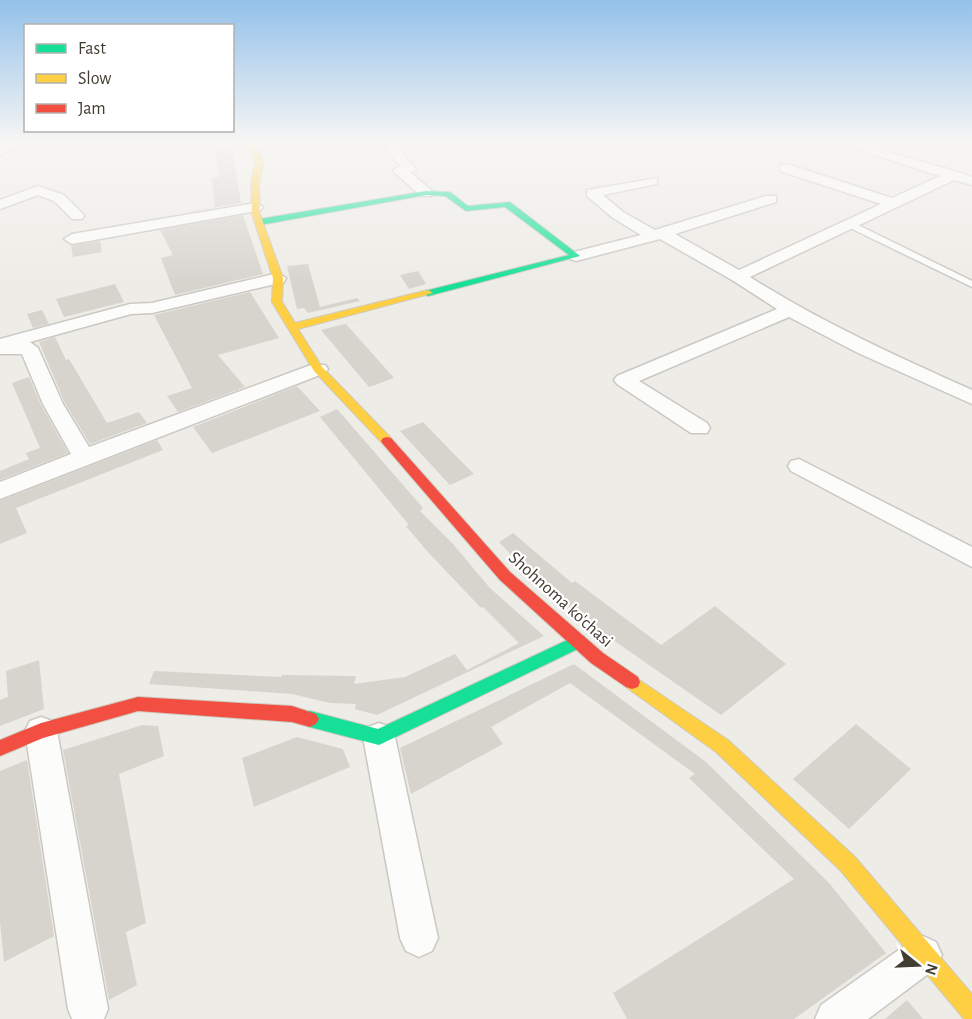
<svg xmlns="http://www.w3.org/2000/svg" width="972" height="1019" viewBox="0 0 972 1019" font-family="'Alegreya Sans',sans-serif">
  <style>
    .building { fill: #d7d4ce }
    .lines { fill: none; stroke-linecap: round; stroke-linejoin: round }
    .lane-casing { stroke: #cac8c2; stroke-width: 3 }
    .street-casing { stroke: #cac8c2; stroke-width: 3 }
    .fast-casing { stroke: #cecabe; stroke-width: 2 }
    .slow-casing { stroke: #cecabe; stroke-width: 2 }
    .jam-casing { stroke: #cecabe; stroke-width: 2 }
    .lane { fill: #fcfcfb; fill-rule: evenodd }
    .street { fill: #fcfcfb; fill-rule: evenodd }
    .fast { fill: #16e098; fill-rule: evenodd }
    .slow { fill: #ffcf43; fill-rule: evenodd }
    .jam { fill: #f24e42; fill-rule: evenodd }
    .labels { text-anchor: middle; stroke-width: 4.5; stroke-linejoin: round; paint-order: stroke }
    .street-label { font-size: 18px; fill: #423d33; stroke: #fff }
  </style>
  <rect width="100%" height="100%" fill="#eeece6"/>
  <g class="building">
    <polygon points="210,142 227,142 233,154 241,203 154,218 215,207 212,178 219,177 217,157"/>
    <polygon points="243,215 263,274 175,295 161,258 173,255 160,230"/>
    <polygon points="100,241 102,252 73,257 71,246"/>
    <polygon points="308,264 320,307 357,298 360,301 308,313 304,308 297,309 287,266"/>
    <polygon points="418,271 426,284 409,289 400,275"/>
    <polygon points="115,284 124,302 64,317 56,299"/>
    <polygon points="250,292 279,338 218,355 245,387 178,412 167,396 192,388 154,315"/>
    <polygon points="42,310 49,324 33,328 27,314"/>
    <polygon points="372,317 346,324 394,378 369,387 321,330"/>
    <polygon points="55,337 66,360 69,359 107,423 139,412 147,423 90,444 65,403 39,342"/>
    <polygon points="29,377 41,405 68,453 0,480 0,471 29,459 26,453 40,448 12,383"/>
    <polygon points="297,386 320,411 212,453 193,427"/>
    <polygon points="337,409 423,508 420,511 453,544 490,588 544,636 377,715 355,709 356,704 330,703 292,694 149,684 154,671 281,677 282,675 356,676 354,684 405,677 455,654 467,670 519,643 483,607 481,608 427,551 406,526 409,525 320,417"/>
    <polygon points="423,422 450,450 474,474 450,485 400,431"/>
    <polygon points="157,440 163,450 16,508 27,533 0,544 0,501"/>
    <polygon points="513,533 572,583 575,581 661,645 715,606 786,664 721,715 580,617 520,564 499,542"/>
    <polygon points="39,660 44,709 0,726 0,700 8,697 6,671"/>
    <polygon points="574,664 706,762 829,883 886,953 794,1019 627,1019 613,993 794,879 689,778 695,774 570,683 491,727 503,744 411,794 400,748"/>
    <polygon points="856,724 911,769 849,829 793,779"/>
    <polygon points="142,725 158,726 164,756 119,774 146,923 126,932 137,985 109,1000 63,750"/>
    <polygon points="297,737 343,749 350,767 254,807 242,758"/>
    <polygon points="27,760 54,936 4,962 0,922 0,771"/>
    <polygon points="907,1000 923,1019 885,1019"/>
  </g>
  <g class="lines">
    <g class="lane-casing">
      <polygon id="lane" points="844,221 850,221 972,281 972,287 844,225"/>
    </g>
    <g class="street-casing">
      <g id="street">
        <polygon points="11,142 26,142 0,155 0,146"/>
        <polygon points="386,142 398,142 402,153 416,169 411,173 431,190 431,196 421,196 395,173 393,170 400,166 390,154"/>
        <path d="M835,142h18l105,30 14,5v8l-18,-5 -204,97c71,45 146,79 222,113v14l-114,-51 -69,-36 -150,64 68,42 3,5 -3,5h-16l-74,-49 -3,-4 3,-4 160,-67 -45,-29 -72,-41 -84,22 -6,-2 -2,-3 2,-3 71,-18 -28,-17 -26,-22v-6l70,-12v6l-54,11 20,17 32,18 111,-34h10v6l-101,32 64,36 142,-66 -101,-33v-6h10l102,33 48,-22z"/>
        <polygon points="38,186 64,195 82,213 84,216 82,219 72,219 54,201 38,195 0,209 0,200"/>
        <polygon points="256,203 263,207 261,210 72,244 64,239 72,234"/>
        <polygon points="278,273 286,278 284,282 152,313 131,314 30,342 38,348 63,404 89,447 311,365 325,365 328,369 325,373 0,499 0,482 71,454 43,404 22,354 0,354 0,339 130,304 152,303"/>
        <polygon points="799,459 972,547 972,567 791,471 788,466 791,461"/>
        <polygon points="41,717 52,721 57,731 108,1009 104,1019 72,1019 68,1009 25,731 30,721"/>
        <polygon points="379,723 390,727 395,737 438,938 432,951 419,957 406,951 400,938 363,737 368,727"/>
        <polygon points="923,936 936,942 942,955 936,968 868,1019 815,1019 821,1005 910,942"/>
      </g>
    </g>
    <g class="fast-casing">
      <g id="fast">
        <polygon points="426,191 450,192 468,206 510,202 580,256 428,296 423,293 425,291 569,255 505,207 466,211 445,196 426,195 260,225 256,222 260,219"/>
        <polygon points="578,635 584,636 586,641 584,646 379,745 310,727 304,724 301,719 304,714 310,711 378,729"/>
      </g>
    </g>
    <g class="slow-casing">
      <g id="slow">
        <polygon points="243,142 250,142 259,150 263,163 259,184 260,214 283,278 282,302 295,323 428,290 433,293 298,329 322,367 391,438 393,441 391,444 383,444 314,371 272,302 273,278 252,214 251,184 255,163 252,151"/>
        <polygon points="632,675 728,740 855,857 972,994 972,1019 964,1019 841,871 716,752 626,687 624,682 626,677"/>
      </g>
    </g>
    <g class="jam-casing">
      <g id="jam">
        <polygon points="387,437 391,438 510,572 603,653 638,677 640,682 638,687 632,689 626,687 591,663 500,580 383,444 381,441 383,438"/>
        <polygon points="138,697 292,706 316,714 319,719 316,724 310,727 292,722 138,711 43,738 0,756 0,740 41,723"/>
      </g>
    </g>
    <use href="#lane" class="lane"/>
    <use href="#street" class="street"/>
    <use href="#fast" class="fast"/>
    <use href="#slow" class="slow"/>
    <use href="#jam" class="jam"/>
  </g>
  <linearGradient id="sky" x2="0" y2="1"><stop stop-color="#93c1ea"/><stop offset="0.5" stop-color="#f7f6f4"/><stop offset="1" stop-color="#f7f6f4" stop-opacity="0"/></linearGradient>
  <rect width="972" height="284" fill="url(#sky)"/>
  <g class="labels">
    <g class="street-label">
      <text transform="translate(561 599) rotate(42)" y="6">Shohnoma ko'chasi</text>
    </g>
  </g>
  <rect x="24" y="24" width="210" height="108" fill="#ffffff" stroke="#b3b1ad" stroke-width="1.5"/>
  <rect x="36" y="44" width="30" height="9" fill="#16e098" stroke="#b3b1ad" stroke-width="1.5"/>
  <text x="78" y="54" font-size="18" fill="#423d33">Fast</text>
  <rect x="36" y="74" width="30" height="9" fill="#ffcf43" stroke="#b3b1ad" stroke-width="1.5"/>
  <text x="78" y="84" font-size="18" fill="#423d33">Slow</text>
  <rect x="36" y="104" width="30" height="9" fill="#f24e42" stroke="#b3b1ad" stroke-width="1.5"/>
  <text x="78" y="114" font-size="18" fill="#423d33">Jam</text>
  <g transform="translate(918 965) rotate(108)" stroke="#ffffff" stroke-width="4.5" paint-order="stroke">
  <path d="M0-4.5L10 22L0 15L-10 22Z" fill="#423d33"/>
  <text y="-9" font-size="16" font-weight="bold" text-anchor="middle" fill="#423d33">N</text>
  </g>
</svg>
